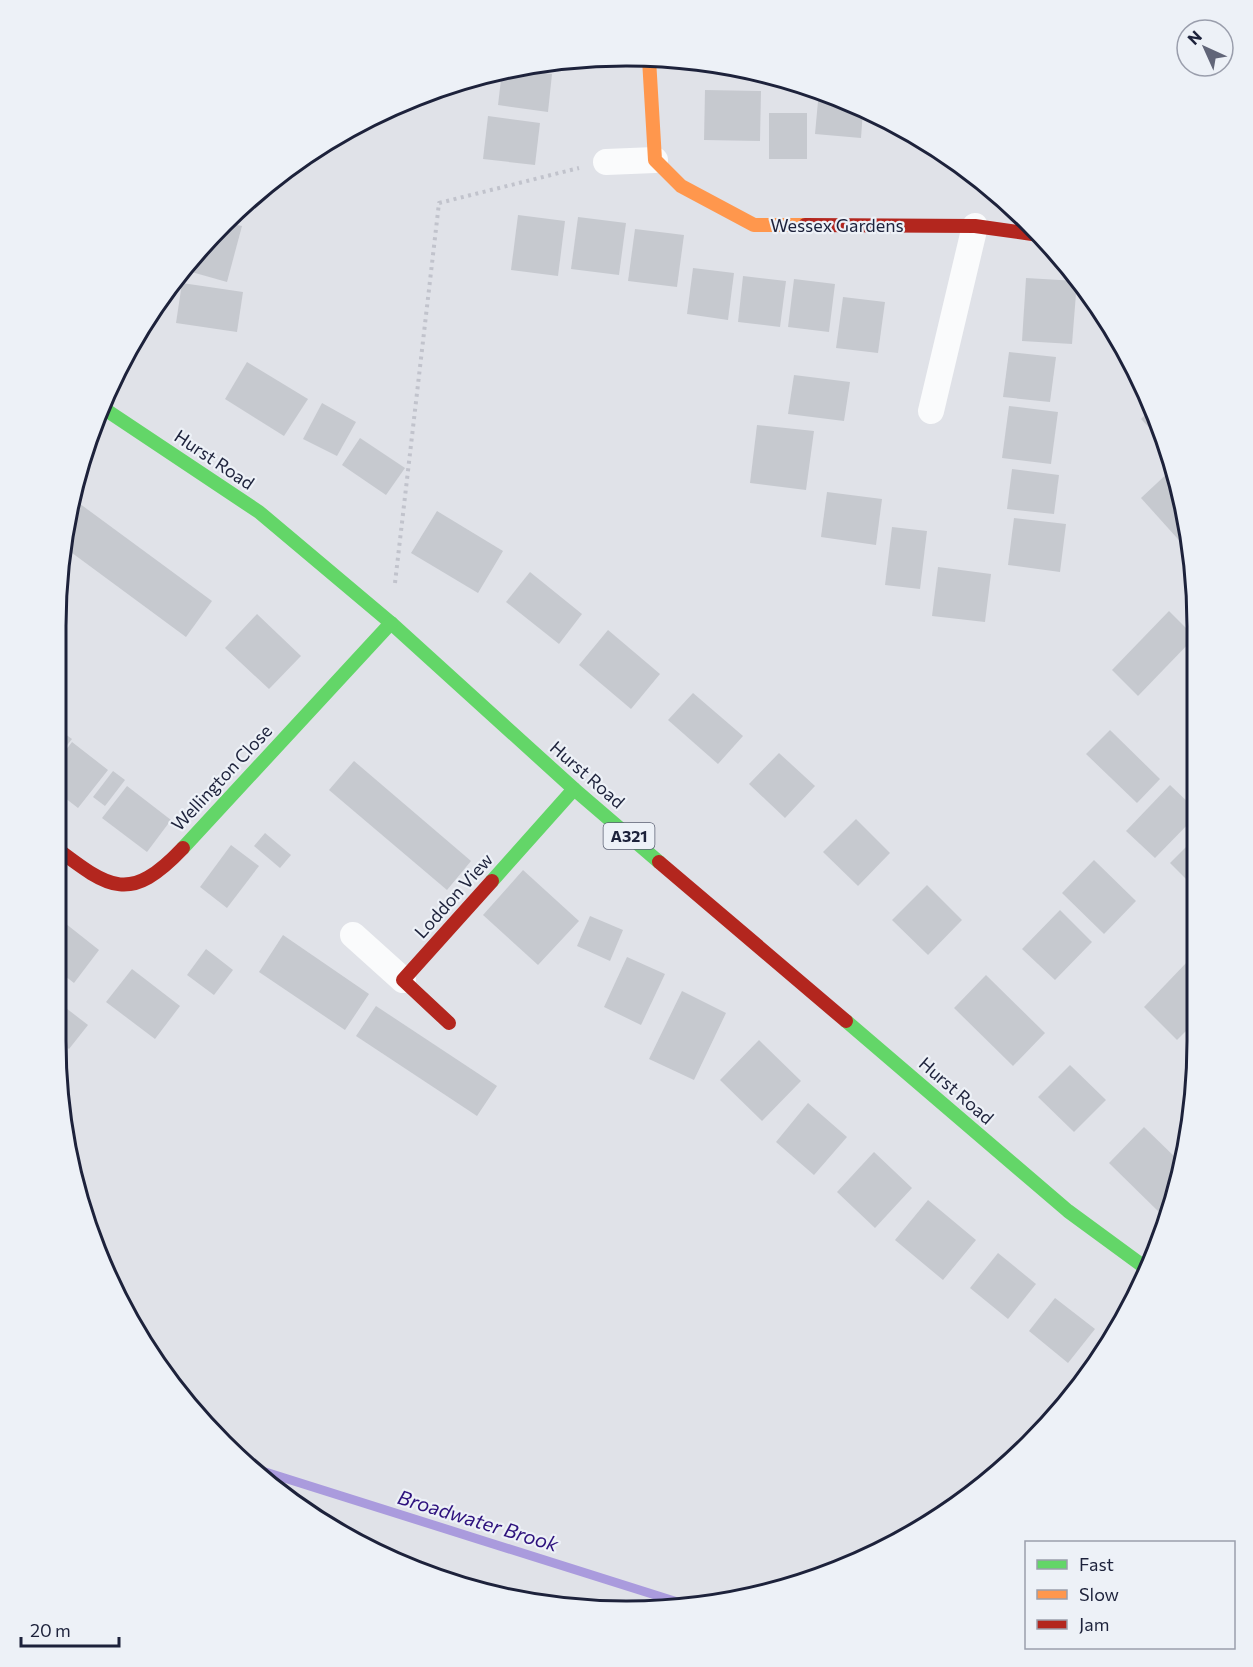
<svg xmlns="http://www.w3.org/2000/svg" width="1253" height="1667" viewBox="0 0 1253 1667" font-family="Commissioner,sans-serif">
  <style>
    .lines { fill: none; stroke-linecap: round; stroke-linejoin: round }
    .stream { stroke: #aa9bdd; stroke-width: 9 }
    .building { fill: #c6c9cf }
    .path { stroke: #c1c3cc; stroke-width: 4; stroke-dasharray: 3 4.5; stroke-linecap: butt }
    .street { stroke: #fafbfc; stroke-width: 26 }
    .fast { stroke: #63d668; stroke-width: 14 }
    .slow { stroke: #ff974d; stroke-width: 14 }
    .jam { stroke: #b3261e; stroke-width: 14 }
    .labels { text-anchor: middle; stroke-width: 4.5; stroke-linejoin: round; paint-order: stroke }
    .shield { fill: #edf1f7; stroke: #5b6073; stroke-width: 1.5 }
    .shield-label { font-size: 16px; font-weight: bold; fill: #1d223b }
    .street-label { font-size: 18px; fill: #1d223b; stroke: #edf1f7 }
    .water-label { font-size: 20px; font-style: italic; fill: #2d117d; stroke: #edf1f7 }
    .rim { fill: none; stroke: #1d223b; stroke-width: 3 }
  </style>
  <rect width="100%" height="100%" fill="#e0e2e8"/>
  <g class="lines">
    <polyline class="stream" points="259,1470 687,1605"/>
  </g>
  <g class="building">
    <polygon points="574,59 573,68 545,65 545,64"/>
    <polygon points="513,69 552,74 548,112 498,105 502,71"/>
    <polygon points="705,90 761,91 760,141 704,140"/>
    <polygon points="819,90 863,110 861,138 815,134"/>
    <rect x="769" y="113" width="38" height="46"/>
    <polygon points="488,116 540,123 535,165 483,159"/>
    <polygon points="518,215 565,221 558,276 511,270"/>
    <polygon points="578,217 626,223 619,275 571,269"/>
    <polygon points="232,224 242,226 227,282 188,271"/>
    <polygon points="635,229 684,235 677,287 628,281"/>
    <polygon points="693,268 734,273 728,320 687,314"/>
    <polygon points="743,276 786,281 780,327 738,322"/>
    <polygon points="1026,278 1077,281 1072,344 1022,341"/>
    <polygon points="794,279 835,284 829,332 788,327"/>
    <polygon points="182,283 243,292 237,332 176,323"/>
    <polygon points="843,297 885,302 878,353 836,348"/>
    <polygon points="1009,352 1056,357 1050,402 1003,397"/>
    <polygon points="247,362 308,399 284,436 225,399"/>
    <polygon points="794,375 850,382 844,421 788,414"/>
    <polygon points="322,403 356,422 337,456 303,439"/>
    <polygon points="1009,406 1058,412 1051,464 1002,458"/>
    <polygon points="1153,407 1154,408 1163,442 1141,419"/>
    <polygon points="757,425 814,431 806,490 750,483"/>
    <polygon points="360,438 405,468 386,495 342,465"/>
    <polygon points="1012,469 1059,475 1054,514 1007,509"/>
    <polygon points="1171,470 1190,544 1186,548 1141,498"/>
    <polygon points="827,492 882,499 876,545 821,537"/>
    <polygon points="72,498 212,601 186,637 64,547"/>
    <polygon points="437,511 503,551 478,593 411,553"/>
    <polygon points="1014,518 1066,524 1060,572 1008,565"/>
    <polygon points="892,527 927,531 920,589 885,585"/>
    <polygon points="1193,553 1193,568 1185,560"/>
    <polygon points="938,567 991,574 985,622 932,616"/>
    <polygon points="530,572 582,614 559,644 506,602"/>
    <polygon points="1169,611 1193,635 1193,639 1138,696 1112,670"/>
    <polygon points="257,614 301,656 269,689 225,648"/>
    <polygon points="608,630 660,674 631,709 579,665"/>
    <polygon points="693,693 743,736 718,764 668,720"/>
    <polygon points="58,729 72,739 56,759 56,731"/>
    <polygon points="1110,730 1160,779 1137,803 1086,754"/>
    <polygon points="72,742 108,770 78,808 56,791 56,787 64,776 56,770 56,763"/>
    <polygon points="779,753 815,786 785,818 749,784"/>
    <polygon points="354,761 471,861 447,890 329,790"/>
    <polygon points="113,771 125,780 105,806 93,797"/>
    <polygon points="1170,785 1194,808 1194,818 1155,858 1126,831"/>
    <polygon points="127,786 171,820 147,852 102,818"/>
    <polygon points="856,819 890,853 858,886 823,852"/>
    <polygon points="265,833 291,855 280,868 254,846"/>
    <polygon points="1195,838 1195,888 1170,863"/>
    <polygon points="231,845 259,866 227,908 200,887"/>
    <polygon points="1094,860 1136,901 1104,934 1062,893"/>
    <polygon points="523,870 579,921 538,965 483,915"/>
    <polygon points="927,885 962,920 928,955 892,920"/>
    <polygon points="1060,910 1092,942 1055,980 1022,949"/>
    <polygon points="56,916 99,950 74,983 56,969"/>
    <polygon points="590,916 623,930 610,961 577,946"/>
    <polygon points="283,935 369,994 345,1030 259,972"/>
    <polygon points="206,949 233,970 214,995 187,975"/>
    <polygon points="627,957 665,974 641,1025 604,1007"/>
    <polygon points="1188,961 1195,969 1196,1021 1177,1040 1144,1007"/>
    <polygon points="132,969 180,1006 155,1039 106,1002"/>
    <polygon points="986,975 1045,1033 1013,1066 954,1008"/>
    <polygon points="682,991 726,1013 694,1080 649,1059"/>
    <polygon points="62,1005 88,1025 69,1049 56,1039 56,1013"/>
    <polygon points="376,1006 497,1086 477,1116 356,1036"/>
    <polygon points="759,1040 801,1081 762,1121 720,1080"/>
    <polygon points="1196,1041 1196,1061 1186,1051"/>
    <polygon points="1070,1065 1106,1100 1074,1132 1038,1097"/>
    <polygon points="808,1103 847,1137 814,1175 776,1142"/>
    <polygon points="1144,1127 1180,1162 1171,1204 1161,1214 1109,1163"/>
    <polygon points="874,1152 912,1188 875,1228 837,1192"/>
    <polygon points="928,1200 976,1240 943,1280 895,1240"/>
    <polygon points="998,1253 1036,1284 1008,1319 970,1288"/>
    <polygon points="1055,1298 1095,1329 1068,1363 1029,1331"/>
  </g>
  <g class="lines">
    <polyline class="path" points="395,583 439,203 579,168"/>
    <g class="street">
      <polyline points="606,162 655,160"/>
      <polyline points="931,411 975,226"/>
      <polyline points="353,935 403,980"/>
    </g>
    <g class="fast">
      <polyline points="106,410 259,512 391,623 574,789 659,862"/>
      <polyline points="183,848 391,623"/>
      <polyline points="492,881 574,789"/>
      <polyline points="846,1021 1068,1211 1147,1269"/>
    </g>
    <polyline class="slow" points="649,59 655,160 681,186 754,225 805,225"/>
    <g class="jam">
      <polyline points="805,225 975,226 1039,235"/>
      <path d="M56,848c54,41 74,56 127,0"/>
      <polyline points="659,862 846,1021"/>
      <polyline points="449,1023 403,980 492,881"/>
    </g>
  </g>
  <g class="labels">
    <rect class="shield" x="603.5" y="823" width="51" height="26" rx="4.5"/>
    <g class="shield-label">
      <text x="629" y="842">A321</text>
    </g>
    <g class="street-label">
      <text x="837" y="232">Wessex Gardens</text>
      <text transform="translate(214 460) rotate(34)" y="6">Hurst Road</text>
      <text transform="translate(587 775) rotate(41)" y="6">Hurst Road</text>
      <text transform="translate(222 778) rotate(-47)" y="6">Wellington Close</text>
      <text transform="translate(454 896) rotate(-48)" y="6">Loddon View</text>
      <text transform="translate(956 1091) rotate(41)" y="6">Hurst Road</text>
    </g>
    <g class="water-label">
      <text transform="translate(478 1521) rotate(17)" y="7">Broadwater Brook</text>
    </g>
  </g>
  <path d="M0 0H1253V1667H0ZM626 66H627A560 560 0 0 1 1187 626V1041A560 560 0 0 1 627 1601H626A560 560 0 0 1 66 1041V626A560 560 0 0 1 626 66Z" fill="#edf1f7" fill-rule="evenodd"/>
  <path class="rim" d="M626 66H627A560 560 0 0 1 1187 626V1041A560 560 0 0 1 627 1601H626A560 560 0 0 1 66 1041V626A560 560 0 0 1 626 66Z"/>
  <rect x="1025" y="1541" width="210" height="108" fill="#edf1f7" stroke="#9a9eac" stroke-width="1.5"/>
  <rect x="1037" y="1560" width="30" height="9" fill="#63d668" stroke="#9a9eac" stroke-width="1.5"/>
  <text x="1079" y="1571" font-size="18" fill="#1d223b">Fast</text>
  <rect x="1037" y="1590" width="30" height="9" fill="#ff974d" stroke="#9a9eac" stroke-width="1.5"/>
  <text x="1079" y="1601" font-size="18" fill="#1d223b">Slow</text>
  <rect x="1037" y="1620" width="30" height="9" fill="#b3261e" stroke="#9a9eac" stroke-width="1.5"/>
  <text x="1079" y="1631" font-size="18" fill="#1d223b">Jam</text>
  <g transform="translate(1205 48) rotate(315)"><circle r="28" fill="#edf1f7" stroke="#9a9eac" stroke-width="1.5"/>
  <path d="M0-4.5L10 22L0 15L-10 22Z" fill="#616578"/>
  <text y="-9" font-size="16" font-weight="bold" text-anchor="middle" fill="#1d223b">N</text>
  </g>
  <path d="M21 1637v9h98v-9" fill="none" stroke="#1d223b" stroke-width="3"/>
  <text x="30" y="1637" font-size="18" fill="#1d223b" stroke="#edf1f7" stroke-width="4.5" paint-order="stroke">20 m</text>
</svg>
